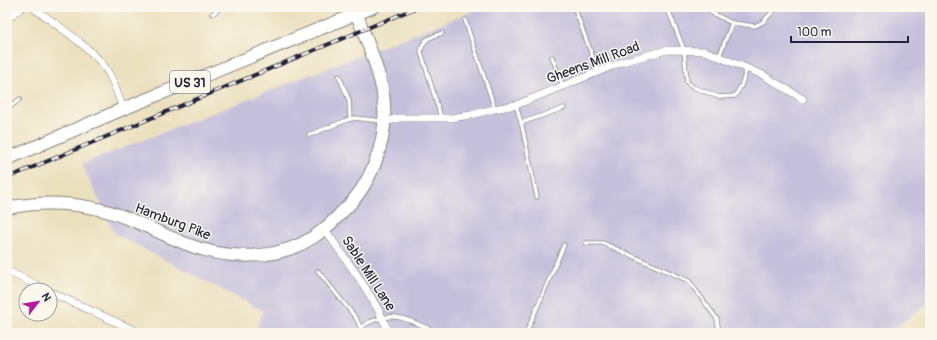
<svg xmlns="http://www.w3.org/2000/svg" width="937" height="340" viewBox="0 0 937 340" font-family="Pangolin,sans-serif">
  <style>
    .industrial { fill: #c4c0db }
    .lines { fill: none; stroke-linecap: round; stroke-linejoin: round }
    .lane-casing { stroke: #86817c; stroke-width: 5 }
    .street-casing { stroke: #86817c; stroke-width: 8 }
    .primary-casing { stroke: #86817c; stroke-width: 14 }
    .lane { stroke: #fff; stroke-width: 3.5 }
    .street { stroke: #fff; stroke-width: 7 }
    .primary { stroke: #fff; stroke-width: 12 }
    .rail-casing { stroke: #22223b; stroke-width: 4 }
    .rail { stroke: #fbf7ec; stroke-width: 2.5; stroke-dasharray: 8; stroke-linecap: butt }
    .labels { text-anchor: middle; stroke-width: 3; stroke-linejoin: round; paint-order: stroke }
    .shield { fill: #fbf7ec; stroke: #636270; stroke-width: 1 }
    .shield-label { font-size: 13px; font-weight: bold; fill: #22223b }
    .street-label { font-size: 14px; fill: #22223b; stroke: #fbf7ec }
  </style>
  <rect width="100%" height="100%" fill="#fbf7ec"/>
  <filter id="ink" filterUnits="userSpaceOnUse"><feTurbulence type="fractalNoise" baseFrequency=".025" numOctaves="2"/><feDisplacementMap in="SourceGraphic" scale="8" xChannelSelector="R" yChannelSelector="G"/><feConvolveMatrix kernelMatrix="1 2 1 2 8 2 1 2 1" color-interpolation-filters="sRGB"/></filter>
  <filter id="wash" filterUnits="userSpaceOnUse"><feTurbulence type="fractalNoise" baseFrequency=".012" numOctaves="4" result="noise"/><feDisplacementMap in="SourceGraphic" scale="16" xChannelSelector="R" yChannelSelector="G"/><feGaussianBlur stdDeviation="0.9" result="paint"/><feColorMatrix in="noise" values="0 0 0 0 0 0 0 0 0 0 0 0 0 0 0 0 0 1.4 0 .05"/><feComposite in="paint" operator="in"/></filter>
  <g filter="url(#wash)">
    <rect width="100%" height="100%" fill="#ebe0be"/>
    <polygon class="industrial" points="484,7 930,7 930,301 889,333 255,333 263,311 115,234 82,164"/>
  </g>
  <g filter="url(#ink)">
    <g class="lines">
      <g class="lane-casing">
        <g id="lane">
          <polyline points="574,7 598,71"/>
          <polyline points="667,7 684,50 687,82 693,87 719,97 735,96 741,86 747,68"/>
          <polyline points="706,7 712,13 732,23 755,26 763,22 777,7"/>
          <polyline points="212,14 222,7"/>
          <polyline points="465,20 495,109"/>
          <polyline points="552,57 563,86"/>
          <polyline points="719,57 732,23"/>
          <polyline points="339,76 349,100 350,119"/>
          <polyline points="516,105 522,126 537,197"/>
          <polyline points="7,109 20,99"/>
          <path d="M441,117l-20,-65c2,-14 9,-14 21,-19"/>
          <polyline points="521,123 564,108"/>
          <polyline points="309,135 347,120 355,118 381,121"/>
          <polyline points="586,243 603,243 689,281 717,319 719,333"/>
          <polyline points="318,271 356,318 363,333"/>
          <path d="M361,327c30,-20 48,-7 77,6"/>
          <polyline points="526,333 564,245"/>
        </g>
      </g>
      <g class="street-casing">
        <g id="street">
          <path d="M32,7c22,16 65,44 77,67 6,11 10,24 14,35"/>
          <polyline points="7,19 22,7"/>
          <polyline points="384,122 399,118 451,118 471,115 494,109 516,105 622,62 667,50 705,51 763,75 803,99"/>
          <path d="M324,228c23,34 50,67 65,105"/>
          <polyline points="7,271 47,290"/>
          <polyline points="50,292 140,333"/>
        </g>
      </g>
      <g class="primary-casing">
        <g id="primary">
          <polyline points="7,159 123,109 373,7"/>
          <path d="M7,208c34,-7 66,-6 99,3 27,7 52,22 78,32 41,17 93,19 131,-7 10,-7 19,-15 27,-24 28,-25 45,-68 42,-106 0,-12 -3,-24 -7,-36 -5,-19 -14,-37 -20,-56"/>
        </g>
      </g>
      <use href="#lane" class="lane"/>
      <use href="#street" class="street"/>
      <use href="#primary" class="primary"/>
      <g class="rail-casing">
        <polyline id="rail" points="7,178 418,7"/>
      </g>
      <use href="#rail" class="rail"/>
    </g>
  </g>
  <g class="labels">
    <rect class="shield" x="170" y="71" width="40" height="22" rx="3"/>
    <g class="shield-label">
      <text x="190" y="87">US 31</text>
    </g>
    <g class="street-label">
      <text transform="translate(593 62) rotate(-20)" y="5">Gheens Mill Road</text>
      <text transform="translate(173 221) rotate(21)" y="5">Hamburg Pike</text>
      <text transform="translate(369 273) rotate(57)" y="5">Sable Mill Lane</text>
    </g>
  </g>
  <rect width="937" height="340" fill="none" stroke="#fbf7ec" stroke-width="24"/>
  <g transform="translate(38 302) rotate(59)"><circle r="19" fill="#fbf7ec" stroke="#a4a2a5"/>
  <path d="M0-3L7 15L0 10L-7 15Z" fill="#b5179e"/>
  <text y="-6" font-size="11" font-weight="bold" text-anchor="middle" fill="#22223b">N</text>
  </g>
  <path d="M791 36v6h117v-6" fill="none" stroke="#22223b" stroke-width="2"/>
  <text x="797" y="36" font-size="12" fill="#22223b" stroke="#fbf7ec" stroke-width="3" paint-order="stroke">100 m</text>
</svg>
